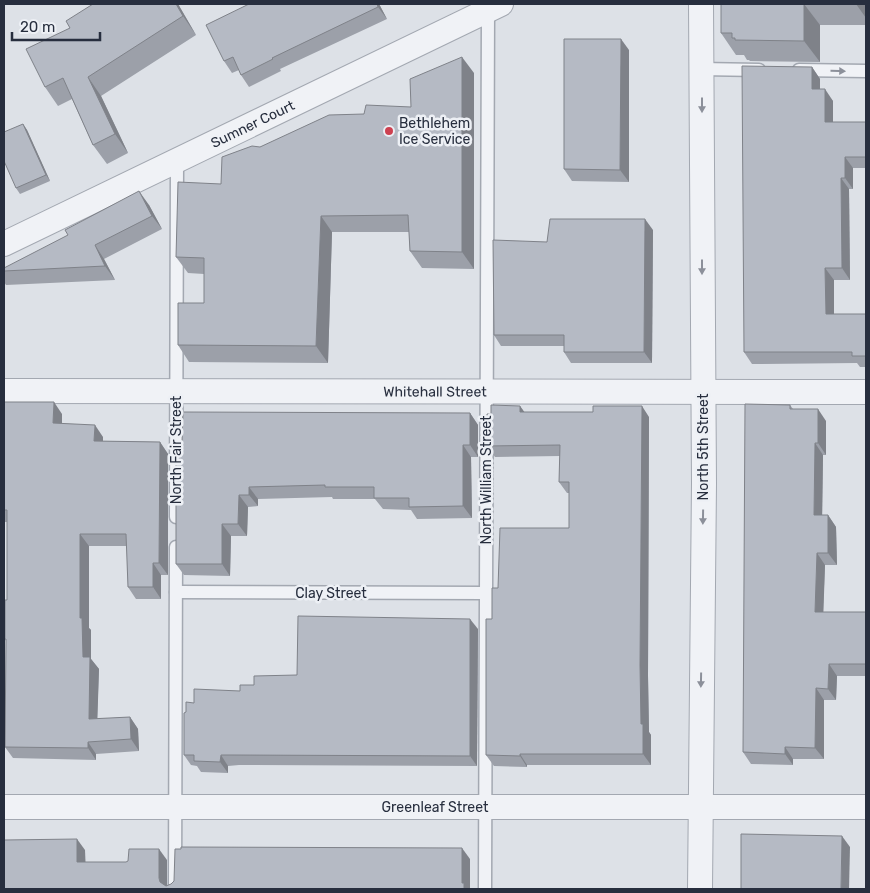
<svg xmlns="http://www.w3.org/2000/svg" width="870" height="893" viewBox="0 0 870 893" font-family="Rubik,sans-serif">
  <style>
    .lines { fill: none; stroke-linecap: round; stroke-linejoin: round }
    .service-casing { stroke: #a3a8b1; stroke-width: 15 }
    .minor-casing { stroke: #a3a8b1; stroke-width: 26 }
    .service { stroke: #f0f2f6; stroke-width: 12 }
    .minor { stroke: #f0f2f6; stroke-width: 24 }
    .wall { fill: #9ca0a9 }
    .shaded-wall { fill: #7f8289 }
    .building { fill: #b5bac4; stroke: #7f8289 }
    .oneway { fill: #8c909a }
    .poi-dot { fill: #cd4150; stroke: #edf0f5; stroke-width: 2 }
    .labels { text-anchor: middle; stroke-width: 5; stroke-linejoin: round; paint-order: stroke }
    .poi-label { font-size: 14px; fill: #272e3e; stroke: #edf0f5; text-anchor: start }
    .street-label { font-size: 14px; fill: #272e3e; stroke: #edf0f5 }
  </style>
  <rect width="100%" height="100%" fill="#dde1e7"/>
  <g class="lines">
    <g class="service-casing">
      <g id="service">
        <polyline points="701,69 759,70"/>
        <polyline points="799,70 866,71"/>
        <polyline points="176,517 177,160"/>
        <polyline points="176,592 485,593"/>
        <polyline points="175,889 176,547"/>
        <polyline points="485,889 488,10"/>
      </g>
    </g>
    <g class="minor-casing">
      <g id="minor">
        <path id="s1" d="M4,244l497,-240"/>
        <path id="s2" d="M4,391l862,1"/>
        <path id="s3" d="M4,807h862"/>
        <polyline points="700,889 704,483 701,4"/>
      </g>
    </g>
    <use href="#service" class="service"/>
    <use href="#minor" class="minor"/>
  </g>
  <g class="wall">
    <polygon points="93,4 178,4 196,35 101,96 128,153 107,164 93,145 72,99 58,106 45,87 70,28"/>
    <polygon points="249,4 379,4 387,19 280,69 281,71 249,87 241,75 239,70 232,73 224,61"/>
    <polygon points="721,4 866,4 866,25 820,25 820,62 750,61 749,60 747,60 744,55 736,55 721,33"/>
    <polygon points="629,50 629,182 572,181 564,169"/>
    <polygon points="812,67 820,79 820,89 833,101 833,122 866,122 866,168 853,168 853,189 849,189 850,280 834,280 834,314 866,314 866,367 860,367 857,363 752,364 744,352"/>
    <polygon points="474,73 474,269 422,268 410,251 409,232 332,232 328,363 189,362 178,345 204,303 204,274 188,273 176,257 221,184 260,147 364,114 411,107"/>
    <polygon points="23,124 27,130 50,181 20,194 16,188"/>
    <polygon points="149,205 162,229 104,259 115,280 6,285 4,282 4,268"/>
    <polygon points="653,230 652,363 571,363 564,352 564,346 501,346 494,335 547,242"/>
    <polygon points="4,402 62,414 62,423 103,437 103,441 160,442 168,454 168,575 161,575 161,599 136,599 128,587 127,546 89,546 89,628 91,630 91,659 99,669 97,719 130,717 138,729 139,751 96,754 96,760 13,758 5,747 6,641 5,639 7,600 7,522 4,522"/>
    <polygon points="790,405 793,409 826,421 826,455 823,455 822,515 828,515 836,527 837,565 825,565 823,612 866,612 866,676 837,676 836,700 824,700 824,759 793,759 793,765 751,764 743,752"/>
    <polygon points="520,406 524,412 649,417 648,676 649,732 651,735 651,765 527,765 527,767 494,766 486,755 492,619 498,588 569,528 569,493 567,493 559,482 560,456 495,457 487,446 491,414"/>
    <polygon points="470,413 478,425 478,457 471,457 472,518 417,519 411,510 383,509 375,499 333,499 332,497 258,499 258,506 248,507 247,536 231,536 230,576 184,575 176,564 182,442"/>
    <polygon points="478,629 477,766 239,765 228,766 228,773 201,772 197,766 191,765 184,755 186,712 194,703 240,691 254,685 297,675"/>
  </g>
  <g class="shaded-wall">
    <polygon points="176,4 178,4 196,35 183,16"/>
    <polygon points="377,4 379,4 387,19 378,7"/>
    <polygon points="804,4 820,25 820,62 804,41"/>
    <polygon points="856,4 866,4 866,18"/>
    <polygon points="621,39 629,50 629,182 620,170"/>
    <polygon points="462,57 474,73 474,269 462,252"/>
    <polygon points="812,67 820,79 820,101 812,89"/>
    <polygon points="88,77 101,96 128,153 115,134"/>
    <polygon points="825,89 833,101 833,133 825,122"/>
    <polygon points="23,124 27,130 50,181 46,175"/>
    <polygon points="845,157 853,168 853,189 845,178"/>
    <polygon points="841,178 849,189 850,280 842,268"/>
    <polygon points="139,191 149,205 162,229 152,216"/>
    <polygon points="321,216 332,232 328,363 316,346"/>
    <polygon points="645,219 653,230 652,363 644,352"/>
    <polygon points="95,245 104,259 115,280 105,266"/>
    <polygon points="825,268 834,280 834,325 826,314"/>
    <polygon points="54,402 62,414 62,435 53,423"/>
    <polygon points="520,406 528,417 520,412"/>
    <polygon points="642,406 649,417 648,676 649,732 651,735 651,765 643,754 641,724 640,665"/>
    <polygon points="818,409 826,421 826,455 818,443"/>
    <polygon points="470,413 478,425 478,457 470,445"/>
    <polygon points="95,425 103,437 103,453 94,441"/>
    <polygon points="160,442 168,454 168,575 159,563"/>
    <polygon points="815,443 823,455 822,527 814,515"/>
    <polygon points="463,445 471,457 472,518 463,506"/>
    <polygon points="249,487 258,499 258,506 249,495"/>
    <polygon points="239,495 248,507 247,536 238,524"/>
    <polygon points="828,515 836,527 837,565 828,553"/>
    <polygon points="222,524 231,536 230,576 222,564"/>
    <polygon points="80,534 89,546 89,628 91,630 91,659 99,669 97,731 89,719 83,657 80,618"/>
    <polygon points="817,553 825,565 823,623 815,612"/>
    <polygon points="153,563 161,575 161,599 153,587"/>
    <polygon points="470,619 478,629 477,766 470,756"/>
    <polygon points="829,664 837,676 836,700 828,689"/>
    <polygon points="816,688 824,700 824,759 815,748"/>
    <polygon points="130,717 138,729 139,751 131,739"/>
    <polygon points="88,742 96,754 96,760 88,748"/>
    <polygon points="785,747 793,759 793,765 785,754"/>
    <polygon points="520,754 527,765 527,767 520,756"/>
    <polygon points="221,755 228,766 228,773 220,762"/>
    <polygon points="842,836 850,847 849,889 841,889"/>
    <polygon points="77,839 85,850 86,874 77,862"/>
    <polygon points="462,848 470,859 470,889 464,889 462,883"/>
    <polygon points="159,849 167,860 167,889 160,882 159,878"/>
  </g>
  <g class="building">
    <polygon points="93,4 176,4 183,16 88,77 115,134 93,145 63,78 45,87 26,49 70,28 66,21"/>
    <polygon points="249,4 377,4 378,7 272,58 273,59 241,75 233,57 224,61 206,25"/>
    <polygon points="721,4 804,4 804,41 735,40 735,38 732,38 732,33 721,33"/>
    <polygon points="564,39 621,39 620,170 564,169"/>
    <polygon points="462,57 462,252 410,251 408,215 321,216 316,346 178,345 178,303 204,303 204,258 176,257 178,182 221,184 222,157 252,146 260,147 329,115 364,114 366,105 411,107 410,79"/>
    <polygon points="742,66 812,67 812,89 825,89 825,122 866,122 866,157 845,157 845,178 841,178 842,268 825,268 826,314 866,314 866,356 852,356 852,352 744,352"/>
    <polygon points="23,124 46,175 16,188 4,161 4,132"/>
    <polygon points="139,191 152,216 95,245 105,266 4,271 4,268 68,235 65,230"/>
    <polygon points="550,219 645,219 644,352 564,352 564,335 494,335 493,240 547,242"/>
    <polygon points="4,402 54,402 53,423 95,425 94,441 160,442 159,563 153,563 153,587 128,587 126,534 80,534 80,618 82,618 83,657 90,657 89,719 130,717 131,739 88,742 88,748 5,747 6,639 5,639 5,600 7,600 7,510 4,510"/>
    <polygon points="745,404 790,405 790,409 818,409 818,443 815,443 814,515 828,515 828,553 817,553 815,612 866,612 866,664 829,664 828,689 816,688 815,748 785,747 785,754 743,752"/>
    <polygon points="491,405 520,406 520,412 593,412 593,406 642,406 640,665 641,724 643,724 643,754 520,754 520,756 486,755 486,619 492,619 492,588 498,588 500,528 569,528 569,482 559,482 560,445 487,446 487,414 491,414"/>
    <polygon points="183,412 470,413 470,445 463,445 463,506 409,507 409,498 374,498 374,487 325,487 325,485 249,487 249,495 239,495 238,524 222,524 222,564 176,564 176,442 182,442"/>
    <polygon points="298,616 470,619 470,756 231,755 221,755 220,762 194,761 194,755 184,755 184,713 186,712 186,702 194,703 194,689 240,691 240,685 254,685 254,676 297,675"/>
    <polygon points="741,834 842,836 841,889 741,889"/>
    <polygon points="77,839 77,862 126,862 128,861 129,849 159,849 159,878 160,882 166,886 171,884 174,881 175,849 181,849 181,847 462,848 462,883 464,883 464,889 4,889 4,840"/>
  </g>
  <defs><path id="oneway-solid" d="M-6-.8H1V-3.2L6.5 0L1 3.2V.8H-6Z" transform="scale(1.25)"/></defs>
  <g class="oneway">
    <use href="#oneway-solid" transform="translate(838 71) rotate(1)"/>
    <use href="#oneway-solid" transform="translate(702 105) rotate(90)"/>
    <use href="#oneway-solid" transform="translate(702 267) rotate(90)"/>
    <use href="#oneway-solid" transform="translate(703 517) rotate(91)"/>
    <use href="#oneway-solid" transform="translate(701 680) rotate(91)"/>
  </g>
  <circle class="poi-dot" cx="389" cy="131" r="5"/>
  <g class="labels">
    <g class="poi-label">
      <text x="399" y="128">Bethlehem<tspan x="399" dy="16">Ice Service</tspan></text>
    </g>
    <g class="street-label">
      <text dy="5" stroke="none"><textPath href="#s1" startOffset="276">Sumner Court</textPath></text>
      <text dy="5" stroke="none"><textPath href="#s2" startOffset="431">Whitehall Street</textPath></text>
      <text transform="translate(703 447) rotate(-90)" y="5">North 5th Street</text>
      <text transform="translate(176 450) rotate(-90)" y="5">North Fair Street</text>
      <text transform="translate(486 480) rotate(-90)" y="5">North William Street</text>
      <text x="331" y="598">Clay Street</text>
      <text dy="5" stroke="none"><textPath href="#s3" startOffset="431">Greenleaf Street</textPath></text>
    </g>
  </g>
  <rect width="870" height="893" fill="none" stroke="#272e3e" stroke-width="10"/>
  <path d="M12 32v8h88v-8" fill="none" stroke="#272e3e" stroke-width="2.5"/>
  <text x="20" y="32" font-size="15" fill="#272e3e" stroke="#edf0f5" stroke-width="4" paint-order="stroke">20 m</text>
</svg>
